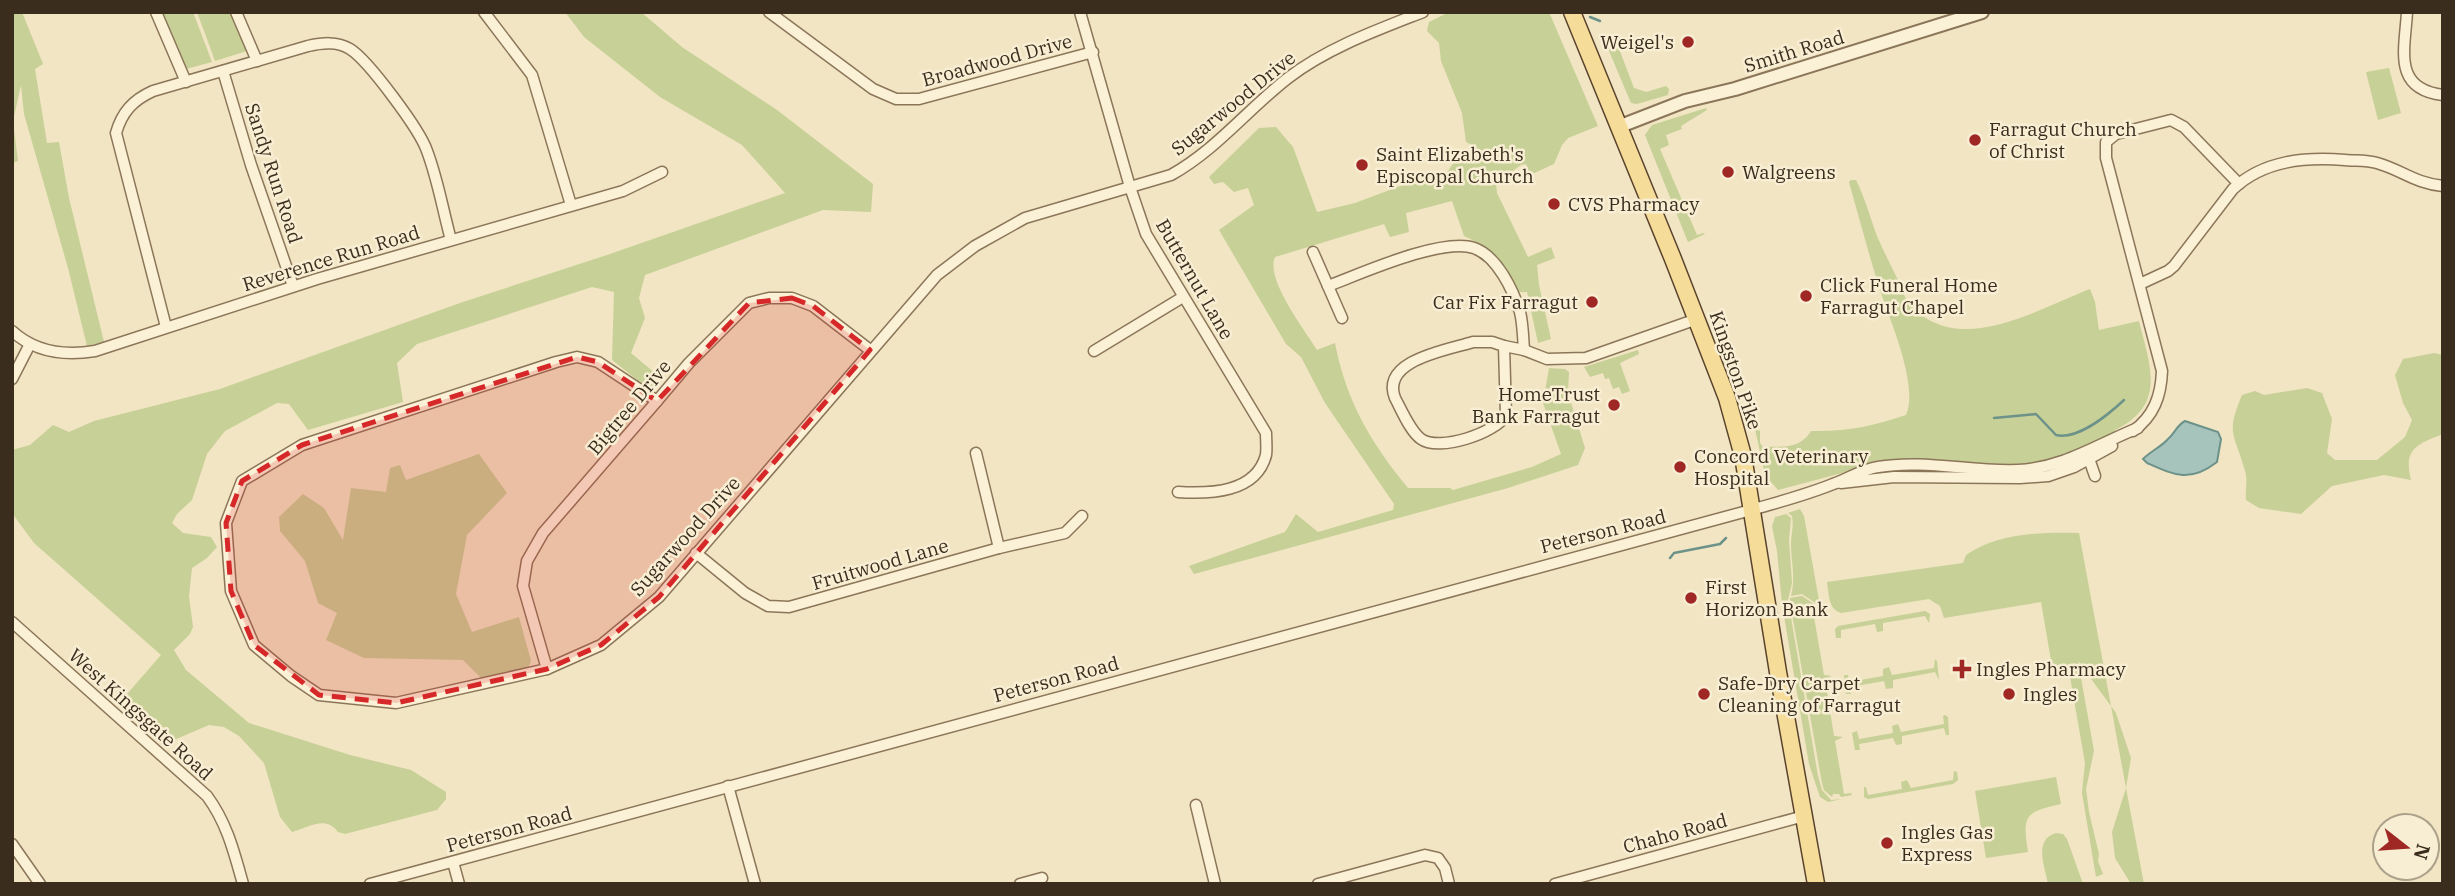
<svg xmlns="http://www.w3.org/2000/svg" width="2455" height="896" viewBox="0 0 2455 896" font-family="'IBM Plex Serif',serif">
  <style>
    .green { fill: #c7d096 }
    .water { fill: #a6c3bc; stroke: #6c928a; stroke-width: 2 }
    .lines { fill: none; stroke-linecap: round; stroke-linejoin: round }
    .stream { stroke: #6c928a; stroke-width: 2.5 }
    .minor-casing { stroke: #8c7659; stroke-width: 13 }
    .tertiary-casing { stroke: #8c7659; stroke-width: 16 }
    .primary-casing { stroke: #5a432d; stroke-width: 19 }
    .minor { stroke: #fbf1d7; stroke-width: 10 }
    .tertiary { stroke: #fbf1d7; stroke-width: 12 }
    .primary { stroke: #f6dc99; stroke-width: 16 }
    .marked { fill: #d62828; fill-opacity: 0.2; stroke: #d62828; stroke-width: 5; stroke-dasharray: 14 9; stroke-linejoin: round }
    .poi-dot { fill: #9f2825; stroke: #f8eed3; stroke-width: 2.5 }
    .labels { text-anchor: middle; stroke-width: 5; stroke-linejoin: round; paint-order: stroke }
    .poi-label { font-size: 19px; fill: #3b2d1e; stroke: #f8eed3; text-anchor: start }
    .street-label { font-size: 19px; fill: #3b2d1e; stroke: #f8eed3 }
  </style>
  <rect width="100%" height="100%" fill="#f1e5c3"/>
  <g class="green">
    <polygon points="12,12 22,12 43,64 35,69 47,143 59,142 69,198 104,342 87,346 68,268 24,114 21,85 13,121 18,161 12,163"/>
    <polygon points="160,12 193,12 212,62 186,69"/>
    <polygon points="197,12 232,12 247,51 215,61"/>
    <path d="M565,12h76l41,35 95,63 96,74 -2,28 -48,-2 -178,65 -6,23 6,20 -14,35 31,26 -11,12 -39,-31 2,-68 -22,-5 -175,57 -20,19 6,39 -95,28 -19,-26 -12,-1 -52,28 -18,23 -15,46 -15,14 -5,9 11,10 28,4 6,10 -10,11 -15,10 -3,28 4,31 -3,7 -16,16 12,20 63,53 101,32 61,15 35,22v7l-9,11 -92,24 -7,-2c-12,-17 -29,-5 -46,0l-12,-15 -16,-54 -25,-27 -15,-9 -15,-2 -35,15 -16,-3 -25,-20 -12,-16 40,-46 -127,-112 -22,-30v-63l18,-5 23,-20 16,7 25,-11 126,-32 240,-86 147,-48 178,-62 -43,-48 -82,-48 -76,-60z"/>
    <path d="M1449,12h100l49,114 -30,12 -6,7 -8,19 -24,11 -4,-11 -5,1 -25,18 1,10 31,64 23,-10 4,11 -18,7 2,20 12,54 -13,4 -11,-51h-8c-17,-28 -24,-42 -55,-56l-12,-35 -46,12 3,19 -19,5 -6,-13 -109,33c-10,22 30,73 42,93l18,-7c11,58 36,100 73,145h42l3,2 79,-23 29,-13 -18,-51 6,-35 16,1 4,3 -1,21 17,55 -7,17 -70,23 -314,86 -5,-8 96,-34 11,-18 22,18 75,-22 1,-6 -69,-101 -24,-46 -15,-13 -67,-114 35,-25 -6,-17 -14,4 -11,-10 -9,2 -5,-7 50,-49 17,-1 17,20 24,65 38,-9 56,-21 31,-2 12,-18 19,-2 1,-14 -8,-4 -4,-29 -21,-52 -2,-18 -12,-12 2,-9z"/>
    <polygon points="1616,41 1634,88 1646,92 1666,86 1669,89 1668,95 1637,104 1631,103 1609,51 1611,43"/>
    <polygon points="2389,68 2401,113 2378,120 2366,72"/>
    <polygon points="1706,108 1707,110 1681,126 1682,129 1666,135 1669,145 1660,149 1697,235 1703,233 1705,234 1688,242 1645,135 1652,125"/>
    <path d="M1851,180h5c9,18 14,37 21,56 6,15 14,29 21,44 3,7 6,18 12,24 47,55 128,5 180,-15l5,13 4,28 40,-9c11,45 28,84 -24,109l2,4 -66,27 -23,4 -148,-2 -102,27 -13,-15 -10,-46 5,2v12l3,4c20,-1 36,3 48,-16 34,1 63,-5 95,-16 13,-29 -16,-95 -26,-125 -11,-35 -21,-72 -31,-108z"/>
    <polygon points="1638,350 1639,354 1620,363 1630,391 1622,394 1619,387 1613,389 1609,378 1605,379 1603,373 1590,377 1584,367"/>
    <path d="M2434,353l9,2v79c-26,10 -40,15 -32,46l-27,-5 -52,11 -31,28 -42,-6 -13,-8c-1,-9 2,-20 -1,-29 -10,-37 -20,-36 -3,-76l13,-4 9,4 43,-7 15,5 10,26 -5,34 8,7h42l28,-23 7,-17 -9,-17 -8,-28 8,-16z"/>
    <polygon points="479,454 507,493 467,535 456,594 472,632 519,617 531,661 528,668 484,681 463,660 364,658 326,640 337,613 318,603 305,561 280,531 279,517 303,494 324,508 343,540 351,488 386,492 390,468 400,465 406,480"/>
    <path d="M1800,509l4,7 16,90 -18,-12 -11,2c5,-18 0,-34 0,-52 0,-9 3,-19 1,-28l-4,-3z"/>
    <polygon points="1786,514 1791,518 1789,540 1792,583 1788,600 1818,776 1822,790 1831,800 1842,799 1828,802 1820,797 1809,764 1782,604 1777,551 1772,526 1775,517"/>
    <path d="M2079,533l32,173 5,7 15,45 -5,30 18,96h-13l-16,-26 -3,-26 14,-44 -15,-82 -33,-45 16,90 -8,38 3,23 10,42 -1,7 5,13 -7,3 -14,-84 3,-30 -16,-92 -16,1 -12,-70 -97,16 -4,-12 -11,-7 -88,14c-13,-4 -12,-19 -14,-31l136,-19 3,-8c32,-22 75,-23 113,-22z"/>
    <polygon points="1802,596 1820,608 1822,616 1814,617 1824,675 1832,676 1825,679 1834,736 1843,737 1835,741 1844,794 1851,793 1852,795 1841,797 1839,794 1833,794 1832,797 1824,790 1822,783 1791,608 1790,598"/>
    <polygon points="1925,611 1930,614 1929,623 1925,616 1883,623 1883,631 1877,632 1875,624 1841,630 1841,638 1836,638 1835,629 1838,626"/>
    <polygon points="1935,659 1937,661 1939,680 1935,672 1893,680 1893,688 1886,689 1884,681 1850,687 1851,694 1846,694 1844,675 1848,675 1849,682 1883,676 1883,669 1889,667 1892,675 1934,668"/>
    <polygon points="1945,715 1948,717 1949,735 1946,735 1944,728 1902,736 1902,744 1896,745 1893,738 1859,744 1860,750 1855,750 1852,733 1857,731 1859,739 1893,733 1892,726 1898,724 1901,732 1944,724 1943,716"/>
    <polygon points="1954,771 1957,772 1958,780 1953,784 1868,799 1864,797 1864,787 1866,787 1868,795 1902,789 1901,782 1907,780 1911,788 1953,780"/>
    <path d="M2056,777l5,27c-36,8 -39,11 -33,48l-42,6 -11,-67z"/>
    <path d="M2056,833l7,1 4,5 16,45h-35c-3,-18 -15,-44 8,-51z"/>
  </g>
  <path class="water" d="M2185,421l33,11 3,7 -4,23c-27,21 -43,13 -70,1l-4,-4c8,-8 18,-12 25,-20 7,-6 9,-14 17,-18z"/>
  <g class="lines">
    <g class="stream">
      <polyline points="1590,17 1600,21"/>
      <path d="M1994,418l42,-4 20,21c22,5 53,-21 68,-35"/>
      <polyline points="1670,558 1674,553 1720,544 1726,538"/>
    </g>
    <g class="minor-casing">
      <g id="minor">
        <polyline points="156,12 186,82"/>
        <polyline points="236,12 257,61"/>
        <polyline points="484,12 532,75 571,205"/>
        <polyline points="769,12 873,89 896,99 919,99 1093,52"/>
        <path d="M1080,12l50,175 16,47 120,199c0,7 1,15 0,22 -10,38 -56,39 -88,37"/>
        <path d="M2407,12c-2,37 -15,77 36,83"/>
        <polyline points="223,71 251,165 293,286"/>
        <polyline points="1313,252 1342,318"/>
        <path d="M2140,284l28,-13 6,-5 59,-77c31,-29 72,-32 112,-29 10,1 22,0 32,3 25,7 37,20 66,23"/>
        <path d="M1328,286c32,-12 114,-49 146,-38 23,8 39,42 46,64 3,12 3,26 4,38"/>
        <path d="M166,327l-50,-194c6,-21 17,-33 37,-42l155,-45c14,-3 29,-5 42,3 18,11 70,81 77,102 11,29 16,60 24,89"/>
        <path d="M12,331c24,22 53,25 83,20l222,-72 306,-88 39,-19"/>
        <path d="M1473,342h19l12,4 2,69c-10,18 -67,37 -85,24 -11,-8 -19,-28 -26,-41 -15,-38 53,-48 78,-56z"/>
        <polyline points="1504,346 1524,350 1547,359 1586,358 1697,319"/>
        <polyline points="1094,351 1183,297"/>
        <polyline points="12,379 30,344"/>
        <path d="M657,401l-59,-39 -21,-5 -21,5 -254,83 -60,36 -16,42 5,68 23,54 37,31 28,19 77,8 151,-34 54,-24 58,-48 278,-322 38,-29 50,-28 146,-43c45,-25 77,-66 117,-97 39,-30 89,-48 135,-66"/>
        <path d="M2133,431c21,-15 28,-35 29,-60l-56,-213v-16l10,-8 55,-14 13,7 55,57"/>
        <polyline points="976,453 999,548"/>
        <polyline points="2088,456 2095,476"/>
        <polyline points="1841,483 1894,477 2020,478 2048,476 2074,467 2112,446"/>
        <polyline points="696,553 745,593 768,606 789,607 999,548 1065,533 1082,516"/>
        <path d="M12,622l195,174c20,27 27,56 36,88"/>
        <polyline points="547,669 523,586 527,561 543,533 657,401 689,363 749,303 769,298 792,298 813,306 870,350"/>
        <polyline points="728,786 755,884"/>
        <polyline points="1196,805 1215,884"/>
        <polyline points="12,844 40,884"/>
        <polyline points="453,862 459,884"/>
        <path d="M370,884l1381,-374c28,-8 55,-15 82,-26 15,-5 29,-15 45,-17 46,-8 93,5 140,3 45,-2 80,-26 120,-42"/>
        <polyline points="1020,884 1042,878"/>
        <polyline points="1318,884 1425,855 1438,858 1445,868 1449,884"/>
        <polyline points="1555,884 1804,816"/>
      </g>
    </g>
    <g class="tertiary-casing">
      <polyline id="tertiary" points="1618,127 1685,101 1735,89 1982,12"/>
    </g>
    <g class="primary-casing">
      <polyline id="primary" points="1572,12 1673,259 1727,398 1743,456 1778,672 1816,884"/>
    </g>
    <use href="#minor" class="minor"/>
    <use href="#tertiary" class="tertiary"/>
    <use href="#primary" class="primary"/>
  </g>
  <path class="marked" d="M792,298l21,8 57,44 -211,247 -58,48 -54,24 -151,34 -77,-8 -65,-50 -23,-54 -5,-68 16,-42 60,-36 275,-88 21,5 59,39 92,-98z"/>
  <g class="poi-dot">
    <circle cx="1688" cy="42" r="7"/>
    <circle cx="1975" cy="140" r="7"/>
    <circle cx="1362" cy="165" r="7"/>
    <circle cx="1728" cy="172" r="7"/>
    <circle cx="1554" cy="204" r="7"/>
    <circle cx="1806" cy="296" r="7"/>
    <circle cx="1592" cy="302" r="7"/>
    <circle cx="1614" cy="405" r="7"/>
    <circle cx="1680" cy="467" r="7"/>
    <circle cx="1691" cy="598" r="7"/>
    <path d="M1958.5 658.5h7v7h7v7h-7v7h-7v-7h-7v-7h7z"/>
    <circle cx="1704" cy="694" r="7"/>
    <circle cx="2009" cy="694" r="7"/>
    <circle cx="1887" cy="843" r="7"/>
  </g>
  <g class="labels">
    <g class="poi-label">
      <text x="1674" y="49" text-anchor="end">Weigel's</text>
      <text x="1989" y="136">Farragut Church<tspan x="1989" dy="22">of Christ</tspan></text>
      <text x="1376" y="161">Saint Elizabeth's<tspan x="1376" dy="22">Episcopal Church</tspan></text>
      <text x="1742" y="179">Walgreens</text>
      <text x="1568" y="211">CVS Pharmacy</text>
      <text x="1820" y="292">Click Funeral Home<tspan x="1820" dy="22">Farragut Chapel</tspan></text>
      <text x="1578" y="309" text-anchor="end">Car Fix Farragut</text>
      <text x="1600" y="401" text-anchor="end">HomeTrust<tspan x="1600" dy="22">Bank Farragut</tspan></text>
      <text x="1694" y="463">Concord Veterinary<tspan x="1694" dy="22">Hospital</tspan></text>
      <text x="1705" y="594">First<tspan x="1705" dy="22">Horizon Bank</tspan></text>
      <text x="1976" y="676">Ingles Pharmacy</text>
      <text x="1718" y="690">Safe-Dry Carpet<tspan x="1718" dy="22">Cleaning of Farragut</tspan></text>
      <text x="2023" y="701">Ingles</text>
      <text x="1901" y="839">Ingles Gas<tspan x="1901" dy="22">Express</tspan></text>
    </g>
    <g class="street-label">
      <text transform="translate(1794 51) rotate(-17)" y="7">Smith Road</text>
      <text transform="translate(997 60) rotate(-15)" y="7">Broadwood Drive</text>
      <text transform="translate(1233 103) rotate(-39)" y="7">Sugarwood Drive</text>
      <text transform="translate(274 173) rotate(72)" y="7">Sandy Run Road</text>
      <text transform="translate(331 258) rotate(-17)" y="7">Reverence Run Road</text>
      <text transform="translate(1195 279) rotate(60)" y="7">Butternut Lane</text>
      <text transform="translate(1736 370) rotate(71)" y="7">Kingston Pike</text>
      <text transform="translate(629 407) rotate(-50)" y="7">Bigtree Drive</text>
      <text transform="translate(1603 531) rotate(-14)" y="7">Peterson Road</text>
      <text transform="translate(685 536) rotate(-48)" y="7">Sugarwood Drive</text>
      <text transform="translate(880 564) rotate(-16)" y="7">Fruitwood Lane</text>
      <text transform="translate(1056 679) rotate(-15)" y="7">Peterson Road</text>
      <text transform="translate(141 714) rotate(42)" y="7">West Kingsgate Road</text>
      <text transform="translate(509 829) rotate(-15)" y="7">Peterson Road</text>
      <text transform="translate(1675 833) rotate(-15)" y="7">Chaho Road</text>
    </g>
  </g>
  <rect width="2455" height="896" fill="none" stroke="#3b2d1e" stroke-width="28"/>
  <g transform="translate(2406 847) rotate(107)"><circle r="33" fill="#f8eed3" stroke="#aca18b" stroke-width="2"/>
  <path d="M0-5L12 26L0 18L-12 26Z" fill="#9f2825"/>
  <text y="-10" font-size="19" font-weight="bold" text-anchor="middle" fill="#3b2d1e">N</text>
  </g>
</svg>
